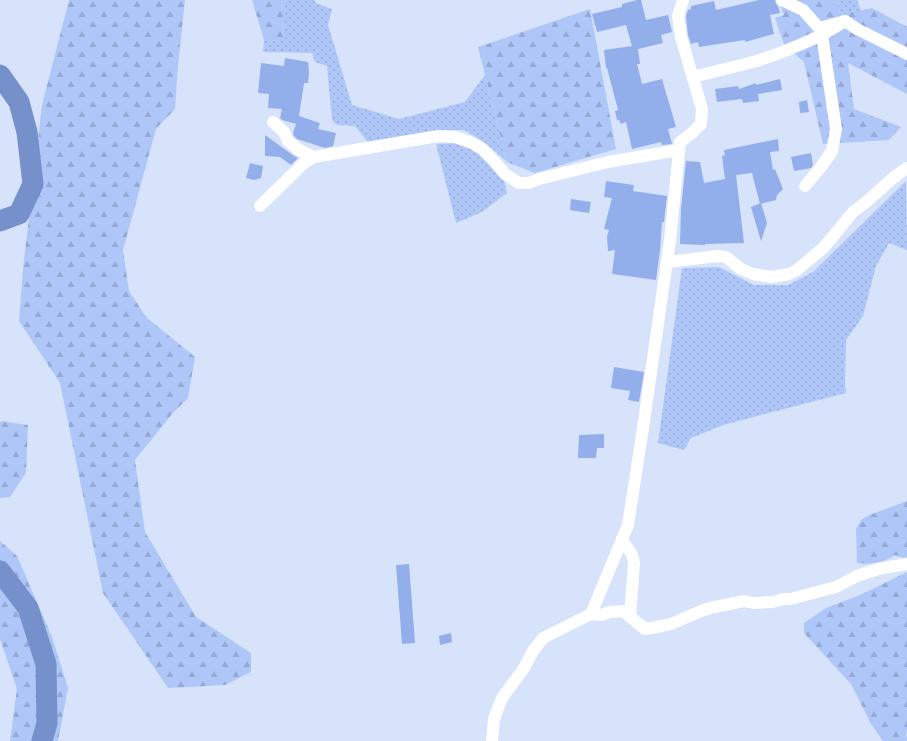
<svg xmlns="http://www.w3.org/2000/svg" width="907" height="741" viewBox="0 0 907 741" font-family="Barlow,sans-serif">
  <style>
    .grass { fill: url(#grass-dots) }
    .forest { fill: url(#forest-firs) }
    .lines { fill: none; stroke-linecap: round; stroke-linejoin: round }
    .river { stroke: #7590ca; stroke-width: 21 }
    .building { fill: #92aeeb }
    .street { stroke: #fff; stroke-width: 12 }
  </style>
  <defs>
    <pattern id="grass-dots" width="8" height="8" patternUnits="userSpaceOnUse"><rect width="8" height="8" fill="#aec6f8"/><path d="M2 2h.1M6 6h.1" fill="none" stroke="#95a9d4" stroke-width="1.8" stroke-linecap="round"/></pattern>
    <pattern id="forest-firs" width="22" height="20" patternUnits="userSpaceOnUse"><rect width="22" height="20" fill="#aec6f8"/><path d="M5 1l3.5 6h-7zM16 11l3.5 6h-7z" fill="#95a9d4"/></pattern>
  </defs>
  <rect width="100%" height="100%" fill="#d7e3fb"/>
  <g class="grass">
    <polygon points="285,0 314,0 316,3 332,9 328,25 352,105 399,119 465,102 485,75 507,162 487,144 464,130 439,130 370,145 355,126 337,125 332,120 327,66 315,62 312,53 263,52 264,40 283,41"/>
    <polygon points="838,0 857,0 861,11 840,15"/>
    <polygon points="458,143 480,152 504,180 507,193 482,212 456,223 436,144"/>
    <polygon points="906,181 907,250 889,243 876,266 863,316 846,340 845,384 846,393 723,425 691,438 684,450 658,443 682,268 719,267 754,285 788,285 813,272"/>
  </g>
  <g class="forest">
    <polygon points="69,0 185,0 178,65 175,109 156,129 123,250 129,291 146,317 195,357 188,398 172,414 135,460 145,532 196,617 251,653 251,672 225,685 168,688 103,593 60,383 19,321 23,269 42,105"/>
    <polygon points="252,0 285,0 283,41 264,40"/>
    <polygon points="778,0 838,0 840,15 872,8 907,27 907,94 848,63 854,109 901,127 889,140 823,144 804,62 784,44 775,18 784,15"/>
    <polygon points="590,9 616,149 535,173 507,162 478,47"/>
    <polygon points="1,421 28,425 26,473 10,497 0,498 0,423"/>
    <path d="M907,501v56l-3,1 -9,-3c-11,8 -25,10 -38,8l-1,-34 5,-9 6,-4z"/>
    <polygon points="0,541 17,556 52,637 68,688 58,741 10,741 17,689 0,639"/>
    <polygon points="907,572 907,729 906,736 907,738 907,741 883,741 871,724 851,684 804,633 804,623 826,608 860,595"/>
  </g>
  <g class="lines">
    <g class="river">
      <polyline points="0,75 19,102 27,132 33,184 19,214 0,221"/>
      <polyline points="0,571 28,608 46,664 47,723 42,741"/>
    </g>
  </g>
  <g class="building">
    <polygon points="637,0 641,0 646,20 668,15 672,32 661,35 663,43 638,49 640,64 637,64 642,84 662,79 676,127 668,129 672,144 662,145 661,142 632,149 626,122 621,124 619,120 617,120 615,111 618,110 607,68 606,68 604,50 632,46 626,25 597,32 592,14 622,7 622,4"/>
    <polygon points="759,0 775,0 776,4 778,6 780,13 770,15 774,34 745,42 745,40 699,47 698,42 691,44 688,35 686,16 688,10 691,9 691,6 714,1 716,10"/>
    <polygon points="285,58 308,62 309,72 308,83 304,83 299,116 320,123 318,129 336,133 333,146 325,148 297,139 294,136 293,133 296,124 282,120 280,118 282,109 268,108 269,94 258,93 261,63 284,66"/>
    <polygon points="780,79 782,90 758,94 759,101 743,103 742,99 717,102 715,89 738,86 739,89 756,83 756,85"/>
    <polygon points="807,100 809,112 800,113 799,102"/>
    <polygon points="265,135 294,156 298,158 291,165 280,157 265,156"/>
    <polygon points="778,139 779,151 770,152 773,170 775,169 783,189 777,195 776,200 760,204 752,173 736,175 744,243 705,244 705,245 680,244 681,209 686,161 700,162 704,183 725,179 722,156 725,155 724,150"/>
    <polygon points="811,153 813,165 811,168 794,171 791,157"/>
    <polygon points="250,163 263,166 261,178 254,180 246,178"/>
    <polygon points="606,181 634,185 633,191 667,196 664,222 662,222 660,250 656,280 612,274 615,250 608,251 607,237 609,230 604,229 612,198 604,197"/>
    <polygon points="571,199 591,202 589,213 570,210"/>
    <polygon points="761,203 767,223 761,241 751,207"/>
    <polygon points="614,367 644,372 639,402 628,400 630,391 611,388"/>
    <polygon points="604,434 604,448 597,448 596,458 578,458 579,435"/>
    <polygon points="409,564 415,643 402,644 396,565"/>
    <polygon points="451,633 452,642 440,645 439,636"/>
  </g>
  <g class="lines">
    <g class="street">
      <polyline points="782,0 803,10 819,28 845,21 857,29 907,54"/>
      <polyline points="693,77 757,61 780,53 804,43 822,35"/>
      <polyline points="273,122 284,132 288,141 299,150 314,157"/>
      <polyline points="805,186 821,167 832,151 836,129 822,35 845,21"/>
      <polyline points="260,206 304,163 314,157 438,136 455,137 472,143 482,149 493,160 505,174 519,183 529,183 539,179 608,162 679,150"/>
      <polyline points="667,262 718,256 726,257 741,269 753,274 771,277 789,274 797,270 823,248 830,240 853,212 865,203 893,178 907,168"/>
      <path d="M622,539c5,11 11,12 12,24l-4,54"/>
      <polyline points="591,614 601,615 610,612 623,611 645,629 662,626 671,624 701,611 710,608 744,601 753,603 773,602 783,599 790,599 836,587 857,576 878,569 907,564"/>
      <polyline points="492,741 494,719 502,698 524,668 533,651 543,638 591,614 628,525 643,428 670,240 680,142 692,133 701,124 702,109 681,37 678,16 683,0"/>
    </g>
  </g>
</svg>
